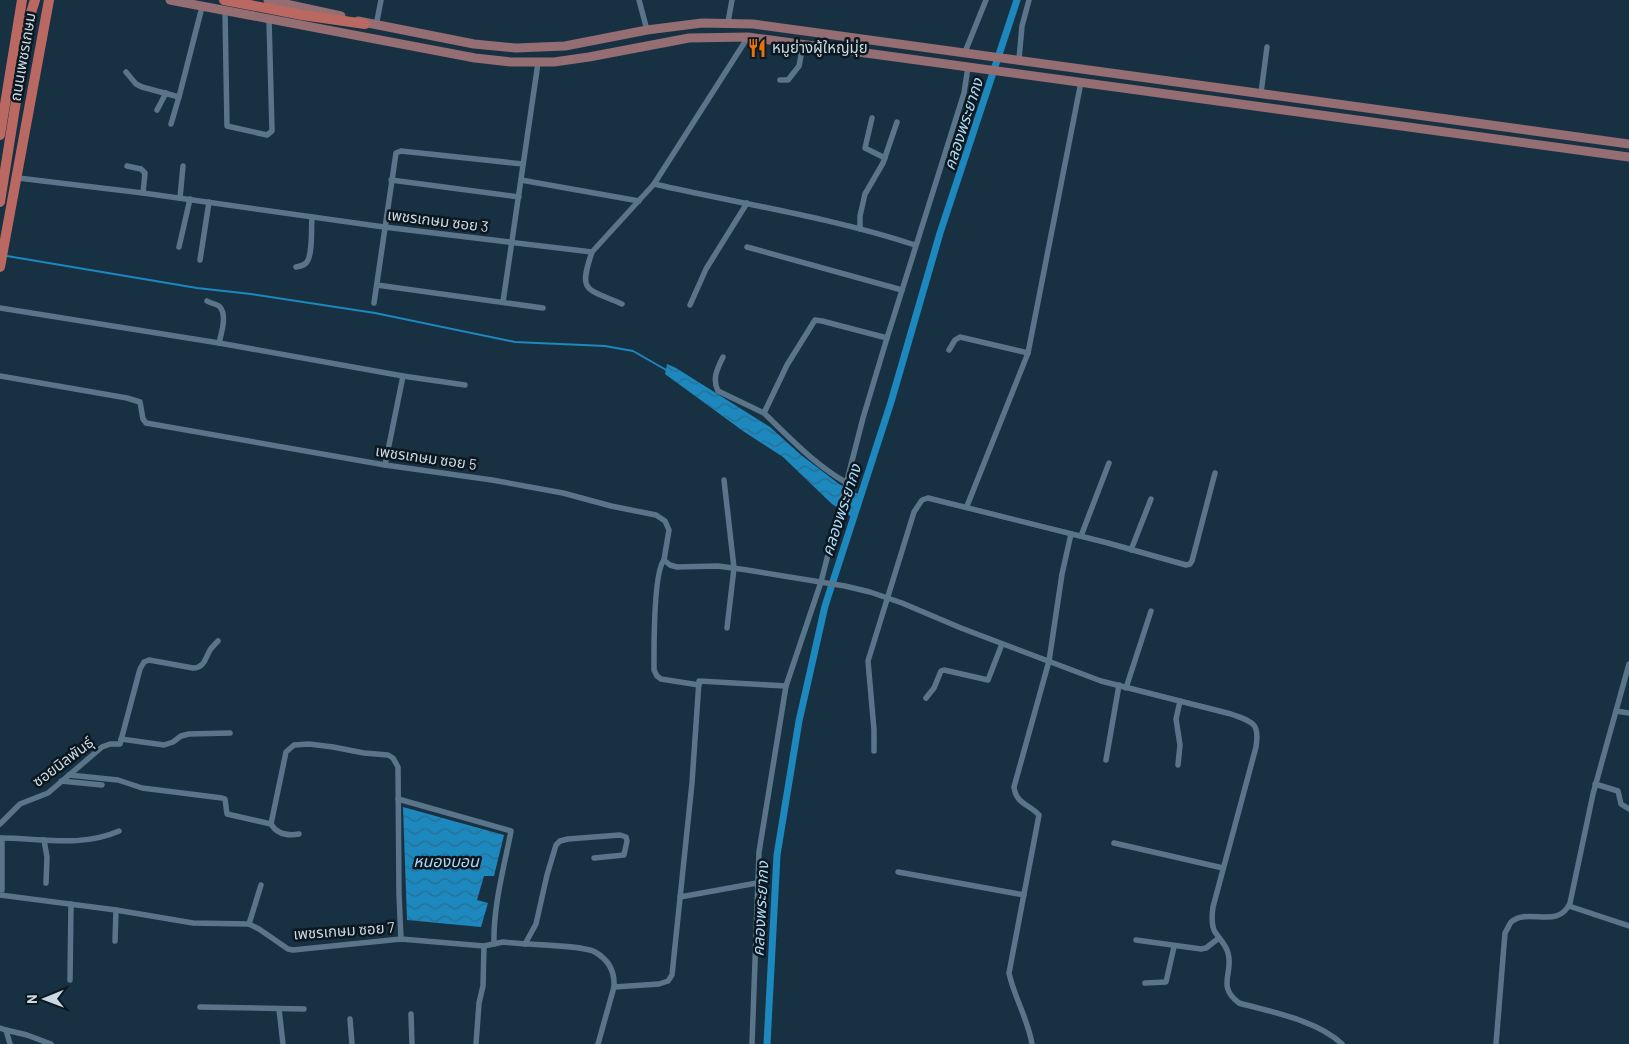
<svg xmlns="http://www.w3.org/2000/svg" width="1629" height="1044" viewBox="0 0 1629 1044" font-family="Barlow,'Noto Sans Thai',sans-serif">
  <style>
    .water { fill: url(#water-waves) }
    .lines { fill: none; stroke-linecap: round; stroke-linejoin: round }
    .stream { stroke: #1d88be; stroke-width: 2 }
    .canal { stroke: #1d88be; stroke-width: 7 }
    .street { stroke: #5a7589; stroke-width: 5.5 }
    .primary { stroke: #946e72; stroke-width: 9 }
    .highway { stroke: #ba6962; stroke-width: 10 }
    .labels { text-anchor: middle; stroke-width: 5; stroke-linejoin: round; paint-order: stroke }
    .poi-label { font-size: 15px; fill: #cad9e4; stroke: #0c171f; text-anchor: start }
    .street-label { font-size: 15px; fill: #cad9e4; stroke: #0c171f }
    .water-label { font-size: 16px; font-style: italic; fill: #add9f6; stroke: #0c171f }
  </style>
  <defs>
    <pattern id="water-waves" width="16" height="10" patternUnits="userSpaceOnUse" patternTransform="scale(1.25)"><rect width="16" height="10" fill="#1d88be"/><path d="M0 5q4-4 8 0t8 0" fill="none" stroke="#286f93"/></pattern>
  </defs>
  <rect width="100%" height="100%" fill="#173142"/>
  <g class="water">
    <polygon points="667,364 676,368 770,427 801,455 839,484 860,495 853,518 832,504 783,457 743,431 665,374"/>
    <polygon points="403,807 504,835 494,876 484,876 477,900 488,903 481,927 407,920"/>
  </g>
  <g class="lines">
    <polyline class="stream" points="7,256 197,288 251,294 375,313 515,342 605,346 633,351 668,371"/>
    <polyline class="canal" points="767,1044 777,855 799,721 825,606 891,402 940,233 1017,0"/>
    <g class="street">
      <polyline points="639,0 647,30"/>
      <polyline points="225,11 227,126 267,135 272,131 269,19"/>
      <polyline points="728,22 732,0"/>
      <polyline points="376,26 381,0"/>
      <polyline points="965,52 986,0"/>
      <polyline points="1019,59 1022,26 1029,0"/>
      <polyline points="126,72 136,84 142,87 179,97"/>
      <polyline points="780,80 788,80 799,66 803,45"/>
      <polyline points="1261,93 1267,47"/>
      <polyline points="157,110 166,93"/>
      <polyline points="872,118 865,148 885,158"/>
      <polyline points="171,124 179,97 202,7"/>
      <polyline points="127,166 141,169 145,173 143,193"/>
      <polyline points="18,178 143,193 384,227 592,252 654,184 748,37"/>
      <polyline points="391,180 519,197"/>
      <polyline points="521,180 639,201"/>
      <path d="M654,184c88,20 175,33 261,61"/>
      <polyline points="180,198 183,166"/>
      <polyline points="860,229 860,216 865,194 883,163 897,122"/>
      <polyline points="179,247 190,199"/>
      <polyline points="747,247 902,290"/>
      <path d="M592,252c-14,41 -6,36 30,52"/>
      <polyline points="200,260 209,202"/>
      <path d="M296,267c4,-1 8,-1 11,-5 6,-9 4,-35 5,-45"/>
      <polyline points="377,285 543,308"/>
      <path d="M207,301c3,2 9,3 12,5 9,8 2,28 0,37"/>
      <polyline points="503,302 538,63"/>
      <polyline points="374,303 396,153 401,151 523,164"/>
      <polyline points="690,305 706,269 747,203"/>
      <polyline points="0,308 219,343 403,376 465,385"/>
      <polyline points="949,350 955,340 960,337 1028,353"/>
      <path d="M723,357c-6,12 -11,22 -5,34l46,22 23,-48 28,-45 7,1 65,17"/>
      <path d="M0,376l127,22 13,4 3,17 3,4 239,42 107,15 71,13 48,13 45,9 9,6 4,9 -5,30 6,5 7,2 41,-1 29,4 98,16 25,6 32,11 59,25 140,53 130,33c21,8 29,8 25,33l-43,160c-1,7 -2,16 1,23 4,8 12,14 14,23 6,20 -12,33 11,50 32,9 78,17 103,41"/>
      <path d="M764,413c26,25 51,52 83,70"/>
      <polyline points="385,465 403,376"/>
      <polyline points="724,480 734,568 727,628"/>
      <polyline points="967,506 1028,353 1081,82"/>
      <polyline points="1081,536 1109,463"/>
      <polyline points="1131,550 1151,499"/>
      <path d="M664,560c-11,13 -10,90 -10,110l3,6 4,3 38,6"/>
      <polyline points="1126,688 1151,611"/>
      <polyline points="926,698 934,688 941,671 944,670 988,680 1002,644"/>
      <polyline points="1616,711 1629,713"/>
      <polyline points="121,739 164,745 173,742 181,736 189,734 230,733"/>
      <polyline points="874,751 874,730 868,661 914,512 922,500 928,498 1108,543 1186,565 1190,564 1192,561 1215,473"/>
      <polyline points="1106,760 1119,685"/>
      <polyline points="1178,765 1180,745 1176,719 1180,701"/>
      <path d="M69,775l49,5 24,8 80,10 3,1 2,15 44,10c6,10 17,12 28,10"/>
      <polyline points="61,781 102,785"/>
      <polyline points="1595,784 1618,791 1621,804 1629,809"/>
      <path d="M398,799l113,32c-7,37 -18,75 -17,113"/>
      <path d="M0,824l20,-20 28,-11 54,-46 8,-3h10l20,-75 4,-7 5,-2 44,8c11,0 12,-9 17,-18 2,-3 5,-6 8,-9"/>
      <polyline points="271,824 286,752 294,745 309,744 333,747 364,753 388,755 393,758 398,767 399,894 401,939"/>
      <path d="M0,838c40,0 81,10 119,-7"/>
      <polyline points="44,840 47,857 46,883"/>
      <polyline points="1114,843 1223,868"/>
      <polyline points="898,872 1024,895"/>
      <polyline points="2,890 2,838"/>
      <path d="M0,895l116,15 77,13 56,1 10,5 29,20 5,1 108,-11 83,7 19,-4 11,1c18,2 68,2 81,9 14,8 20,20 19,35l-16,57"/>
      <polyline points="680,897 757,883"/>
      <polyline points="1569,906 1629,926"/>
      <polyline points="249,924 261,885"/>
      <polyline points="1136,940 1201,949 1206,948 1219,938"/>
      <polyline points="115,941 116,910"/>
      <polyline points="525,944 536,924 547,875 556,845 560,841 568,839 620,835 626,837 627,841 624,855 594,858"/>
      <polyline points="70,980 71,904"/>
      <polyline points="1145,983 1166,982 1174,947"/>
      <polyline points="614,987 659,984 668,981 672,975 692,783 699,681 786,686 821,582 863,418 887,338 964,93 968,67"/>
      <polyline points="200,1007 304,1009"/>
      <polyline points="279,1009 283,1044"/>
      <polyline points="411,1014 412,1044"/>
      <polyline points="350,1019 352,1044"/>
      <polyline points="0,1028 6,1030 10,1044"/>
      <polyline points="6,1030 27,1035 51,1044"/>
      <polyline points="476,1044 479,1003 483,986 484,946"/>
      <polyline points="752,1044 759,852 786,686"/>
      <path d="M1032,1044c-4,-25 -18,-47 -23,-71l30,-158c-10,-11 -23,-11 -25,-28l35,-126 13,-87 9,-40"/>
      <path d="M1496,1044l9,-111c2,-3 4,-8 6,-11 18,-15 47,8 59,-19l23,-109 36,-130"/>
    </g>
    <g class="primary">
      <polyline points="170,0 475,58 511,62 554,62 589,57 689,38 748,37 1629,157"/>
      <polyline points="268,0 341,16"/>
      <polyline points="358,21 474,44 516,48 565,46 647,30 702,23 753,24 1629,144"/>
    </g>
    <g class="highway">
      <polyline points="224,0 302,15 365,24"/>
      <polyline points="0,135 22,0"/>
      <polyline points="0,202 29,19 35,0"/>
      <polyline points="0,267 49,0"/>
    </g>
  </g>
  <defs>
    <g id="restaurant-bare" transform="scale(1.5)"><path d="M-5-6h1v4h1v-4h1v4h1v-4h1v5L-1.5 .5V6h-2V.5L-5-1ZM5-6V6H3V1.5H1.5Q1.5-4 5-6Z" fill="#e8710a" stroke="#0c171f" stroke-width="2.5" paint-order="stroke"/></g>
  </defs>
  <g fill-rule="evenodd">
    <use href="#restaurant-bare" x="757" y="48"/>
  </g>
  <g class="labels">
    <g class="poi-label">
      <text x="772" y="53">หมูย่างผู้ใหญ่มุ่ย</text>
    </g>
    <g class="street-label">
      <text transform="translate(23 57) rotate(-80)" y="5">ถนนเพชรเกษม</text>
      <text transform="translate(438 221) rotate(7)" y="5">เพชรเกษม ซอย 3</text>
      <text transform="translate(426 458) rotate(8)" y="5">เพชรเกษม ซอย 5</text>
      <text transform="translate(63 762) rotate(-37)" y="5">ซอยนิลพันธุ์</text>
      <text transform="translate(344 931) rotate(-4)" y="5">เพชรเกษม ซอย 7</text>
    </g>
    <g class="water-label">
      <text transform="translate(963 124) rotate(-72)" y="6">คลองพระยากง</text>
      <text transform="translate(841 510) rotate(-72)" y="6">คลองพระยากง</text>
      <text x="446" y="867">หนองบอน</text>
      <text transform="translate(760 909) rotate(-87)" y="6">คลองพระยากง</text>
    </g>
  </g>
  <g transform="translate(45 999) rotate(269)" stroke="#0c171f" stroke-width="4" paint-order="stroke">
  <path d="M0-4L9 19L0 12L-9 19Z" fill="#cad9e4"/>
  <text y="-8" font-size="14" font-weight="bold" text-anchor="middle" fill="#cad9e4">N</text>
  </g>
</svg>
